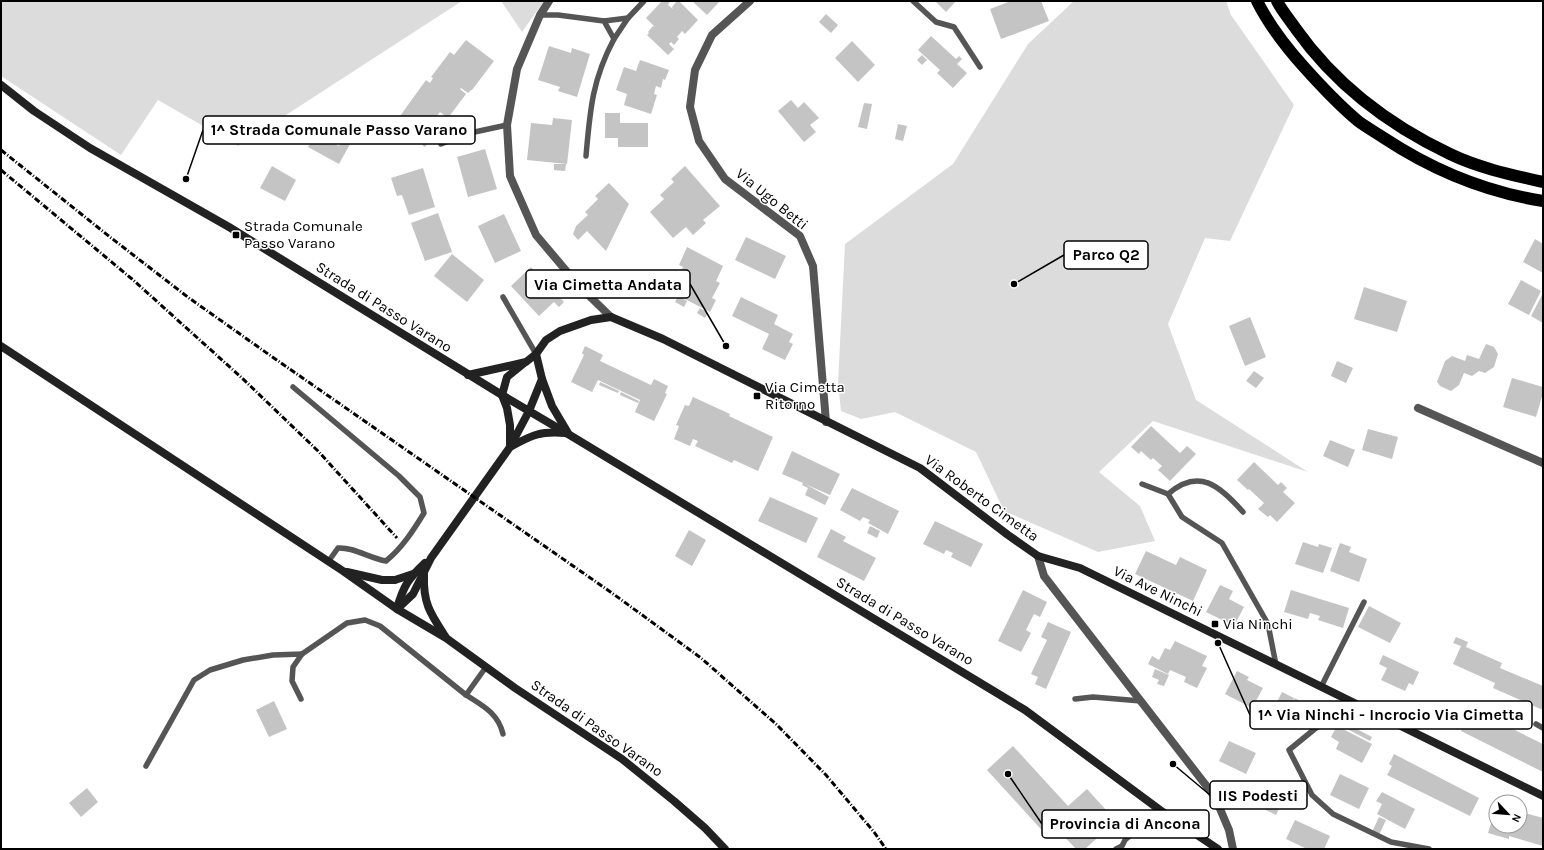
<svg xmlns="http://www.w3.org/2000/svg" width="1544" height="850" viewBox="0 0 1544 850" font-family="Karla,sans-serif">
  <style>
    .green { fill: #dcdcdc }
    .building { fill: #c4c4c4 }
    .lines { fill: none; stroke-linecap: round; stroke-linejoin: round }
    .lane { stroke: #555; stroke-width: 5.5 }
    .street { stroke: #555; stroke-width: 8 }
    .secondary { stroke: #222; stroke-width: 8 }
    .highway { stroke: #000; stroke-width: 12 }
    .rail { stroke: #000; stroke-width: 3; stroke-dasharray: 6 2 1 2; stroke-linecap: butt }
    .poi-dot { fill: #000; stroke: #fff; stroke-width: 1.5 }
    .labels { text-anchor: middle; stroke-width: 3; stroke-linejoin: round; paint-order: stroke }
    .street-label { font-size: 15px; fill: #000; stroke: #fff }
    .poi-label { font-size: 15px; fill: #000; stroke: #fff; text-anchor: start }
    .leader { fill: none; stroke: #000; stroke-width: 1.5 }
    .callout-dot { fill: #000; stroke: #fff; stroke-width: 1.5 }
    .callout { fill: #fff; stroke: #000; stroke-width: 1.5 }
    .callout-label { font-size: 16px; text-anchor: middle; font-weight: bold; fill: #000 }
  </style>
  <rect width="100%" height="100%" fill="#fff"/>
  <g class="green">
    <polygon points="1,1 462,1 238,146 158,100 121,155 1,76"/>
    <polygon points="501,1 544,1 522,32"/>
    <polygon points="1074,1 1226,1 1231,15 1294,105 1230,241 1205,238 1168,324 1196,400 1308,472 1153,421 1099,472 1140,506 1155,541 1098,552 1004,511 976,452 895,412 861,419 841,411 838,383 845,244 953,164 1028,44"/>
  </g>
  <g class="building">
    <polygon points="662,1 670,1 668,5 673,9 672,7 677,1 680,2 698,20 685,34 682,31 677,37 679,39 674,45 671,42 669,44 674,49 668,55 647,35 649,33 648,32 653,26 655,27 646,18"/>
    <polygon points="692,1 720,1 707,15"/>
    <polygon points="935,1 956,1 946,12"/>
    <polygon points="1011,1 1041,1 1049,21 1001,39 990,9"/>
    <polygon points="826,14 838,25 831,33 819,22"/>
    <polygon points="931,36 956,59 959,56 962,59 957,64 967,73 953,88 937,73 940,70 918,50"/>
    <polygon points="466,40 494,61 472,90 471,90 468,93 461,88 460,89 466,94 448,118 440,112 437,116 443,121 425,147 417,141 415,143 402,133 405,130 395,123 426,80 430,83 433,78 431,77 450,52 454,55"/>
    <polygon points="852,41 875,65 858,82 835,58"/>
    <polygon points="549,46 571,53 572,48 590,54 577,97 558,91 560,87 538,80"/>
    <polygon points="922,55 927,60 922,65 917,60"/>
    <polygon points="640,60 669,70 665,80 663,79 661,88 656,86 654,94 657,95 651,114 624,105 627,94 616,90 624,67 636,71"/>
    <polygon points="791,100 798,108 804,102 819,118 810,125 816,132 804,142 778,111"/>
    <polygon points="864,103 872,104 867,129 858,127"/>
    <polygon points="605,113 620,113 620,123 648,123 648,147 618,147 618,138 605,138"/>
    <polygon points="553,118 572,120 567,164 527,160 531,123 552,125"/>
    <polygon points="898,124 907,126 903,141 895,139"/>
    <polygon points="315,134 339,146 342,140 350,144 339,164 308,147"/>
    <polygon points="485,149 497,189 468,197 457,157"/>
    <polygon points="554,164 566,164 565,171 554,170"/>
    <polygon points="272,166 296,180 285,201 260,188"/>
    <polygon points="685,166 720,206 703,220 706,223 693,235 686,227 673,238 650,212 664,199 660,195 674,182 671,179"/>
    <polygon points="423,168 435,207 409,215 402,195 397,196 391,178"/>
    <polygon points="609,183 629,204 606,251 587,231 578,240 573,234 576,226 588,215 585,212 598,199 595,196"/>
    <polygon points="438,213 452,252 425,261 411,223"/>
    <polygon points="504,214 521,251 495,263 478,226"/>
    <polygon points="746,237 786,256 775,279 735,260"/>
    <polygon points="1535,239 1543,244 1543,273 1523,262"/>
    <polygon points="687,247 723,266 716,281 720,283 712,298 716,300 710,312 677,295 682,286 676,283 683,267 679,265"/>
    <polygon points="452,254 484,280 467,302 434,276"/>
    <polygon points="531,267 564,302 559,307 554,302 539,316 511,286"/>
    <polygon points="1521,280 1541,291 1529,315 1508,304"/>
    <polygon points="1364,287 1407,301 1397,332 1354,319"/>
    <polygon points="1543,293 1543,323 1531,316"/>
    <polygon points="678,296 687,301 684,307 675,302"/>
    <polygon points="741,297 778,315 774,324 793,334 789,342 793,344 785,360 762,349 769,334 732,316"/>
    <polygon points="700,308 708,313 705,318 697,313"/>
    <polygon points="1250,317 1266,357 1245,366 1229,326"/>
    <polygon points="1486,344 1494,347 1498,354 1494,367 1485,373 1479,371 1472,376 1464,373 1459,385 1451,391 1440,386 1437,382 1445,361 1452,356 1465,361 1467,355 1479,359"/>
    <polygon points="585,346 603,355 600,361 651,385 654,379 668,386 665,393 667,394 654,421 635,412 640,400 598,380 592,392 571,382 584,355 582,353"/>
    <polygon points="1337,361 1353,368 1346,383 1331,376"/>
    <polygon points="1254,371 1264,378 1256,388 1246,381"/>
    <polygon points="1512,378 1543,387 1543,393 1536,417 1503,407"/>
    <polygon points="600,382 619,391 618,393 599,385"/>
    <polygon points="621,392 639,401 638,403 620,395"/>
    <polygon points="693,397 730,414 729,416 773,437 758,471 734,460 732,463 695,446 698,441 693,439 690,446 674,439 679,426 676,425 685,405 689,406"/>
    <polygon points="1151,426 1180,453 1187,446 1196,454 1170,481 1158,470 1162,466 1153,458 1151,460 1141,451 1139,454 1131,447"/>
    <polygon points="1368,429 1398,437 1392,459 1362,450"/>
    <polygon points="1330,440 1355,450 1348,467 1323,456"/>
    <polygon points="792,451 840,474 830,495 805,484 829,497 825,505 805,495 808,488 802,485 803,483 782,474"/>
    <polygon points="1254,462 1278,485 1281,482 1287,488 1283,492 1295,503 1277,522 1270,515 1268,517 1258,509 1264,503 1249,489 1248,490 1237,480"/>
    <polygon points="852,488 899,511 888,534 868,523 870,520 863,517 860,521 840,510"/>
    <polygon points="770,497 818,518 806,543 758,521"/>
    <polygon points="935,521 983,544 971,567 951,557 953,553 946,550 944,554 923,544"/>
    <polygon points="870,526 880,531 877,538 867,533"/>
    <polygon points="831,529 846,537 843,541 876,558 864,581 817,557"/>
    <polygon points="689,530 706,540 692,566 675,556"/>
    <polygon points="1303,542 1318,547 1319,544 1332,548 1323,573 1295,564"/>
    <polygon points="1340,543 1351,547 1349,552 1367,559 1359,582 1330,571"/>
    <polygon points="1146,551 1176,565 1180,557 1207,570 1193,601 1135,574"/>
    <polygon points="1220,585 1233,591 1229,599 1244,607 1234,626 1206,612"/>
    <polygon points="1023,590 1047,602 1040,617 1034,614 1026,630 1031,633 1021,652 998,641"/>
    <polygon points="1291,590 1349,608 1343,628 1318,620 1320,616 1310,613 1308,619 1284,612"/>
    <polygon points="1369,606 1401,623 1390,643 1358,627"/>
    <polygon points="1048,622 1071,632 1046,689 1035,684 1038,677 1031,674 1047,640 1041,637"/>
    <polygon points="1456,637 1468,642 1466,647 1502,663 1500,668 1543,686 1543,710 1493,688 1495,683 1453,664 1461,646 1453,643"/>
    <polygon points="1175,641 1207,656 1202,666 1207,668 1197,688 1184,682 1186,677 1170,670 1168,674 1148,664 1152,656 1159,660 1165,648 1170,650"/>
    <polygon points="1383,655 1419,672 1413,685 1409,683 1405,691 1381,680 1387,668 1379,664"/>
    <polygon points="1155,669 1169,675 1164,686 1157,684 1159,680 1152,677"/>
    <polygon points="1237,671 1249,677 1247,680 1263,688 1252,708 1225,694"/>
    <polygon points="1282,692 1294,698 1292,704 1306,711 1296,730 1270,716"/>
    <polygon points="1295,698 1305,704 1303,709 1292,703"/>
    <polygon points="274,701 287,729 269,737 256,710"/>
    <polygon points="1472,709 1543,744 1543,772 1461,731"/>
    <polygon points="1337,726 1372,744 1362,763 1336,749 1339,742 1331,737"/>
    <polygon points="1351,726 1372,737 1370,741 1349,730"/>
    <polygon points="1229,741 1256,753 1246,774 1219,761"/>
    <polygon points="1013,746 1068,806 1087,789 1116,821 1085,849 1076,849 1057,829 1048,837 987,770"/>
    <polygon points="1394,754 1479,798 1470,816 1387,775 1392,766 1389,764"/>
    <polygon points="1340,774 1369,788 1359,809 1330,795"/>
    <polygon points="1259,781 1286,795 1276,815 1249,802"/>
    <polygon points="87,788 98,802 81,817 69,803"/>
    <polygon points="1382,792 1415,809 1405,829 1377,814 1382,804 1376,801"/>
    <polygon points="1496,808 1496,826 1520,826 1520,808 1526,809 1525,813 1543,818 1543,846 1509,836 1509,839 1488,833"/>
    <polygon points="1379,817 1386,820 1379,835 1372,832"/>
    <polygon points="1295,820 1330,836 1324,849 1307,849 1286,839"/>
  </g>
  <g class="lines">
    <g class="lane">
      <polyline points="913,1 936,22 954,27 980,67"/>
      <path d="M540,15h18l46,6 10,18c-22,41 -24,72 -28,117"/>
      <polyline points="604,21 628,18 644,1"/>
      <polyline points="614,39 628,18"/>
      <polyline points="441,144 470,133 507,125"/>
      <polyline points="503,297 536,354"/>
      <path d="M293,387l106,89 21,21 4,16c-11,18 -22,35 -38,48 -17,-3 -32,-14 -48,-13l-10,14"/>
      <polyline points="1142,484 1168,494 1182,517 1222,543 1268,624 1276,665"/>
      <path d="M1168,494c31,-27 52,-8 75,18"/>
      <polyline points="1321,687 1364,602"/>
      <path d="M466,695c17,11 32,18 37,39"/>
      <polyline points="301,699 292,681 293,667 302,654 347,623 365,620 380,626 466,695 486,667"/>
      <polyline points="1075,699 1093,697 1141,701"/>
      <polyline points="1349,701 1289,750 1312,795 1333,814 1391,842 1429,849"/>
      <polyline points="1536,724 1543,728"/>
      <polyline points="146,766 194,680 210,670 243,660 273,655 302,654"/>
      <polyline points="1116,849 1122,846 1125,840 1160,810"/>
    </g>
    <g class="street">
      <polyline points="549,1 540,15 517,69 507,125 510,176 536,235 579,286 611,317"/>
      <polyline points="750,1 712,35 695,70 690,107 699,141 725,179 800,236 813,266 826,422"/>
      <polyline points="1418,408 1543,463"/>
      <polyline points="1038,556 1044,576 1215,797 1229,830 1233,849"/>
    </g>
    <g class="secondary">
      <polyline points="1,85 34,111 90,148 229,227 502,395 568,434 1025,710 1160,810 1218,849"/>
      <polyline points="1,346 343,571 397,609 446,638 515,688 622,759 674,801 705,828 725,849"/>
      <polyline points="468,375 526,362 536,354 546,340 560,331 591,320 611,317 663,339 920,468 1008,535 1038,556 1080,568 1543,796"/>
      <polyline points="542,379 552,406 568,433"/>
      <polyline points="510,444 510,425 507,408 502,395 507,377 523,364"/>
      <path d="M510,447c22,-12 30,-16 55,-14"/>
      <polyline points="347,572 382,580 395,580 413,574"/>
      <path d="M424,575c-1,28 6,38 21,61"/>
      <path d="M397,608c7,-23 11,-29 28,-45"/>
      <polyline points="397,609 413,594 431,558 510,447 529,411 542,379 536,354"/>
    </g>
    <g class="highway">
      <path d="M1257,1c12,24 29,46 47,66 17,19 35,38 54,54 8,6 17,11 26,17 47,31 102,54 159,63"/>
      <path d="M1277,1c5,10 13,19 19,28 39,55 93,96 154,125 29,14 62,21 93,28"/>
    </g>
    <g class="rail">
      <polyline points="1,150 110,237 189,298 271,356 612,593 701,658 776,724 826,775 874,832 886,849"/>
      <polyline points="1,170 132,279 242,378 318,451 397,538"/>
    </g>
  </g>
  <g class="poi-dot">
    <rect x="232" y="231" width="8" height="8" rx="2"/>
    <rect x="753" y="392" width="8" height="8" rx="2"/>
    <rect x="1211" y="620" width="8" height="8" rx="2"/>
  </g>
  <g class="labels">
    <g class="street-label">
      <text transform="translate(772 199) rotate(39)" y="5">Via Ugo Betti</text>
      <text transform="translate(384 307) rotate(32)" y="5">Strada di Passo Varano</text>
      <text transform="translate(982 498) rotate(36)" y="5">Via Roberto Cimetta</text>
      <text transform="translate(1158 591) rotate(26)" y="5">Via Ave Ninchi</text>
      <text transform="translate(905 621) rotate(31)" y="5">Strada di Passo Varano</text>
      <text transform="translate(597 728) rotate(35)" y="5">Strada di Passo Varano</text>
    </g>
    <g class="poi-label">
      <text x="244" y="231">Strada Comunale<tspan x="244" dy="17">Passo Varano</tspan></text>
      <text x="765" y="392">Via Cimetta<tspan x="765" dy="17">Ritorno</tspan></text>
      <text x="1223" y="629">Via Ninchi</text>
    </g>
  </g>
  <path class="leader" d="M186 179L203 130M1014 284L1064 255M726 346L690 284M1218 643L1250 715M1173 764L1210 795M1008 774L1042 824"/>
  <g class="callout-dot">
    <circle cx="186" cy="179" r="4"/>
    <circle cx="1014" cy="284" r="4"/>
    <circle cx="726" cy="346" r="4"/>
    <circle cx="1218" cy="643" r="4"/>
    <circle cx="1173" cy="764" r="4"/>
    <circle cx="1008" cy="774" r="4"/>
  </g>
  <g class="callout">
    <rect x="203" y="116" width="272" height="28" rx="4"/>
    <rect x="1064" y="241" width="84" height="28" rx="4"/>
    <rect x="526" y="270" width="164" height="28" rx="4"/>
    <rect x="1250" y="701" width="282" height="28" rx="4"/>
    <rect x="1210" y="781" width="97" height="28" rx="4"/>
    <rect x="1042" y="810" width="167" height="28" rx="4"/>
  </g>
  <g class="callout-label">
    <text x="339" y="135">1^ Strada Comunale Passo Varano</text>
    <text x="1106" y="260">Parco Q2</text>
    <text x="608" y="290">Via Cimetta Andata</text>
    <text x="1391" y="720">1^ Via Ninchi - Incrocio Via Cimetta</text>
    <text x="1258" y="801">IIS Podesti</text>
    <text x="1125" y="829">Provincia di Ancona</text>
  </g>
  <rect width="1544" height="850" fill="none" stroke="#000000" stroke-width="4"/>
  <g transform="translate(1508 814) rotate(116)"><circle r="19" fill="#ffffff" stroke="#999999"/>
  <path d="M0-3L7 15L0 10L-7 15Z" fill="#000000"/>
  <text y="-6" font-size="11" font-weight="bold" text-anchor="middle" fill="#000000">N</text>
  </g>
</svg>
